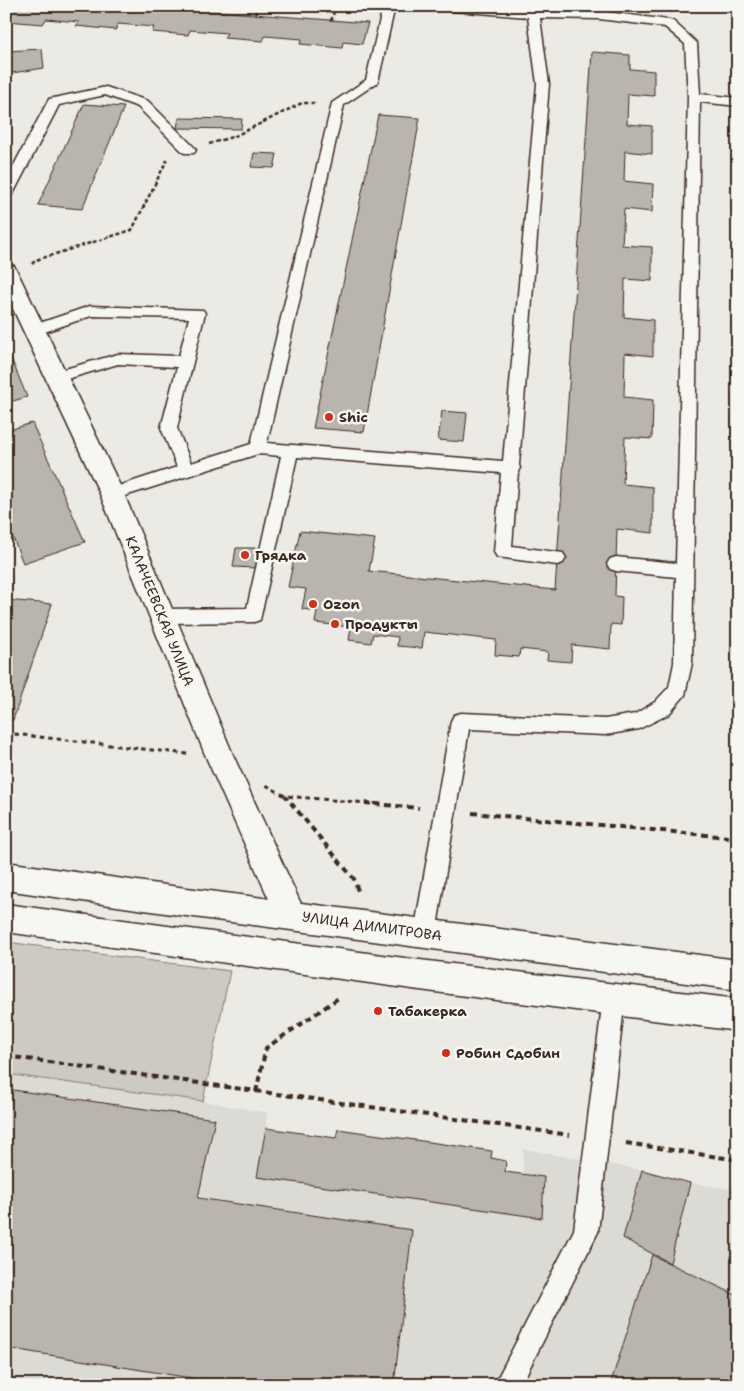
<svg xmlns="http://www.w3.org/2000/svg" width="744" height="1391" viewBox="0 0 744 1391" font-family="'Shantell Sans',sans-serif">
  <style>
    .built { fill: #dcdad4 }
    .green { fill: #cdcac4; stroke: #847a71 }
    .building { fill: #bab4ae; stroke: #3b2a1e }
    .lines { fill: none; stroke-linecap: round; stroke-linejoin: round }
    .service-casing { stroke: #3b2a1e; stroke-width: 3 }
    .minor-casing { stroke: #3b2a1e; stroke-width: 3 }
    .primary-casing { stroke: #3b2a1e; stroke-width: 3 }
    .path-far2 { stroke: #3b2a1e; stroke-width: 2.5; stroke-dasharray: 4 2.5; stroke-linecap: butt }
    .path-far1 { stroke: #3b2a1e; stroke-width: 3; stroke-dasharray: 4.5 4; stroke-linecap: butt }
    .path { stroke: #3b2a1e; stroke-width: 4; stroke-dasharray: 6 4.5; stroke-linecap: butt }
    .service { fill: #f6f6f2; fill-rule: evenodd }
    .minor { fill: #f6f6f2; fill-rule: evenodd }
    .primary { fill: #f6f6f2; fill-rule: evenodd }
    .poi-dot { fill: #c8321e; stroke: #f6f6f2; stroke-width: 2 }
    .labels { text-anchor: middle; stroke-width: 5; stroke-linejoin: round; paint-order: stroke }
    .poi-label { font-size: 14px; font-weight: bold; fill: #3b2a1e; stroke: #f6f6f2; text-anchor: start }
    .street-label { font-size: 14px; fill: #3b2a1e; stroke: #f6f6f2 }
  </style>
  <rect width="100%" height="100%" fill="#ebeae5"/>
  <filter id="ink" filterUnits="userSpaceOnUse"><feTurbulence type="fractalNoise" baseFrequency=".02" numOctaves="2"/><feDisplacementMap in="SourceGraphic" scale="10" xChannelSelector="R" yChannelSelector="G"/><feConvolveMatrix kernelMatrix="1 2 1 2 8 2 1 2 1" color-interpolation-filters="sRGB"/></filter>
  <g filter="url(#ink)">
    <polygon class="built" points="6,1074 203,1101 267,1113 266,1128 336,1138 338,1129 492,1151 492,1158 506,1161 506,1172 523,1174 523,1149 642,1170 690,1183 738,1190 738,1385 6,1385"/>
    <polygon class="green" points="6,942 230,971 203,1101 6,1074"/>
    <g class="building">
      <polygon points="6,6 152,6 368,23 362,44 343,42 342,48 300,44 302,39 265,36 263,41 224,38 227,33 190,30 188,35 152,32 154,27 118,24 116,30 76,26 79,22 46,19 43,24 6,21"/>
      <polygon points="42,49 44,68 6,74 6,51"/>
      <polygon points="592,52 630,55 630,69 654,71 654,96 628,94 627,124 652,126 652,154 625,151 624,181 653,184 652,212 624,209 622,245 652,247 652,281 625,279 624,317 653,320 653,356 625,353 624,397 653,400 652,439 625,437 623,484 653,487 653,533 617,529 615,596 622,597 621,625 611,624 610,649 572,645 571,662 547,660 548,652 520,649 519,657 495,655 496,640 424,632 422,648 397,646 398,637 373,634 371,643 349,640 351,627 315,623 317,611 302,609 306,589 288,587 300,531 375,539 369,571 555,590"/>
      <polygon points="84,104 124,107 82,209 38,205"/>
      <polygon points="378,115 420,118 364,432 313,428"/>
      <polygon points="179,118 242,119 241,129 177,128"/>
      <polygon points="254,153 277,154 274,168 251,167"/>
      <polygon points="6,346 27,397 6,403"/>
      <polygon points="442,411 467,413 464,442 438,440"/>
      <polygon points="32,423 85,542 23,563 6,520 6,431"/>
      <polygon points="236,548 259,548 256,568 233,567"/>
      <polygon points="6,600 52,604 13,720 6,720"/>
      <polygon points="6,1089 215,1119 198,1198 412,1230 394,1385 234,1385 6,1348"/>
      <polygon points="266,1128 336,1138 338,1129 492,1151 491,1158 506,1161 505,1172 544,1177 542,1218 257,1177"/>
      <polygon points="642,1170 690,1183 670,1263 623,1238"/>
      <polygon points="652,1255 738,1296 738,1385 610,1385"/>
      <polygon points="134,1379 174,1385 133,1385"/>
    </g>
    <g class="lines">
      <g class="service-casing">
        <g id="service">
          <polygon points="383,6 395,6 378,82 344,105 267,443 503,461 537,84 528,17 441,10 435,6 485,6 528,10 528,6 540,6 540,11 599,11 669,20 673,21 697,43 700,94 738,98 738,106 700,102 692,663 685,695 669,714 639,729 605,735 469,729 436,933 432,940 425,943 418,940 414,933 451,721 454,715 461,713 605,719 635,714 655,702 669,687 674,663 676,577 616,571 610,569 607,564 610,559 616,557 676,563 688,97 685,44 665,27 599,19 540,18 549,84 519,465 520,468 518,472 512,546 563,553 566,558 563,563 557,565 497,557 494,552 501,473 297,457 260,620 254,622 162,623 156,621 153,616 156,611 162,609 247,608 281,456 258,454 112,500 106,498 104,494 106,490 177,467 161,428 177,367 118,364 57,382 51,381 49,377 51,373 118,354 179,356 189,318 91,316 33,336 28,335 25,331 28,327 90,306 203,310 205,313 177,428 191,463 251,444 332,103 366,80"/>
          <polygon points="106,87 148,101 194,147 196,150 194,153 184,153 138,107 105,95 59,105 13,194 6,198 6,180 49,99"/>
          <polygon points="614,988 622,991 625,998 598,1232 521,1385 494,1385 574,1230 603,998 606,991"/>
        </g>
      </g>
      <g class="minor-casing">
        <polygon id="minor" points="6,264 14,266 17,271 124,494 234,757 306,915 302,925 291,929 280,925 276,915 206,757 100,494 6,294"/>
      </g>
      <g class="primary-casing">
        <g id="primary">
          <polygon points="6,862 179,887 738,960 738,990 179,915 6,890"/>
          <polygon points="6,904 412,959 738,999 738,1031 412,989 6,932"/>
        </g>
      </g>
      <g class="path-far2">
        <polyline points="182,9 183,6"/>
        <polyline points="255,15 259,6"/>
        <polyline points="331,21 336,6"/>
        <polyline points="209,144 235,136 302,103 316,103"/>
        <polyline points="32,264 36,260 132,230 167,160"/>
      </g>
      <g class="path-far1">
        <polyline points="6,733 187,754"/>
        <polyline points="266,785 285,796 379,804"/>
        <polyline points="285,796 292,804"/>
      </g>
      <g class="path">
        <polyline points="291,803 354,879 359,894"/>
        <polyline points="365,803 419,808"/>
        <polyline points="472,813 738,838"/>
        <polyline points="6,1056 570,1135"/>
        <polyline points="256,1092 266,1048 340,997"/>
        <polyline points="626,1143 738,1160"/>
      </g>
      <use href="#service" class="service"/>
      <use href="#minor" class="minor"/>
      <use href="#primary" class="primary"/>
    </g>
  </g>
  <g class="poi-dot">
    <circle cx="329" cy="417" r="5"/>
    <circle cx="245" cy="555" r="5"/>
    <circle cx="313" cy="604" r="5"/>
    <circle cx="335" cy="624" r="5"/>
    <circle cx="378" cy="1011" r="5"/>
    <circle cx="446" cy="1053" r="5"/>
  </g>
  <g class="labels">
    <g class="poi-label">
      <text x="339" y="422">Shic</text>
      <text x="255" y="560">Грядка</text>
      <text x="323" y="609">Ozon</text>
      <text x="345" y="629">Продукты</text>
      <text x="388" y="1016">Табакерка</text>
      <text x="456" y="1058">Робин Сдобин</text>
    </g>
    <g class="street-label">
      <text transform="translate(160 611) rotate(68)" y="5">КАЛАЧЕЕВСКАЯ УЛИЦА</text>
      <text transform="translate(372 926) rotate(8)" y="5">УЛИЦА ДИМИТРОВА</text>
    </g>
  </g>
  <rect width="744" height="1391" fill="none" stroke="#f6f6f2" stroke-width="25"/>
  <rect x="12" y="12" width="719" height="1366" fill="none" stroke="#3b2a1e" stroke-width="2" filter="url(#ink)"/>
</svg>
